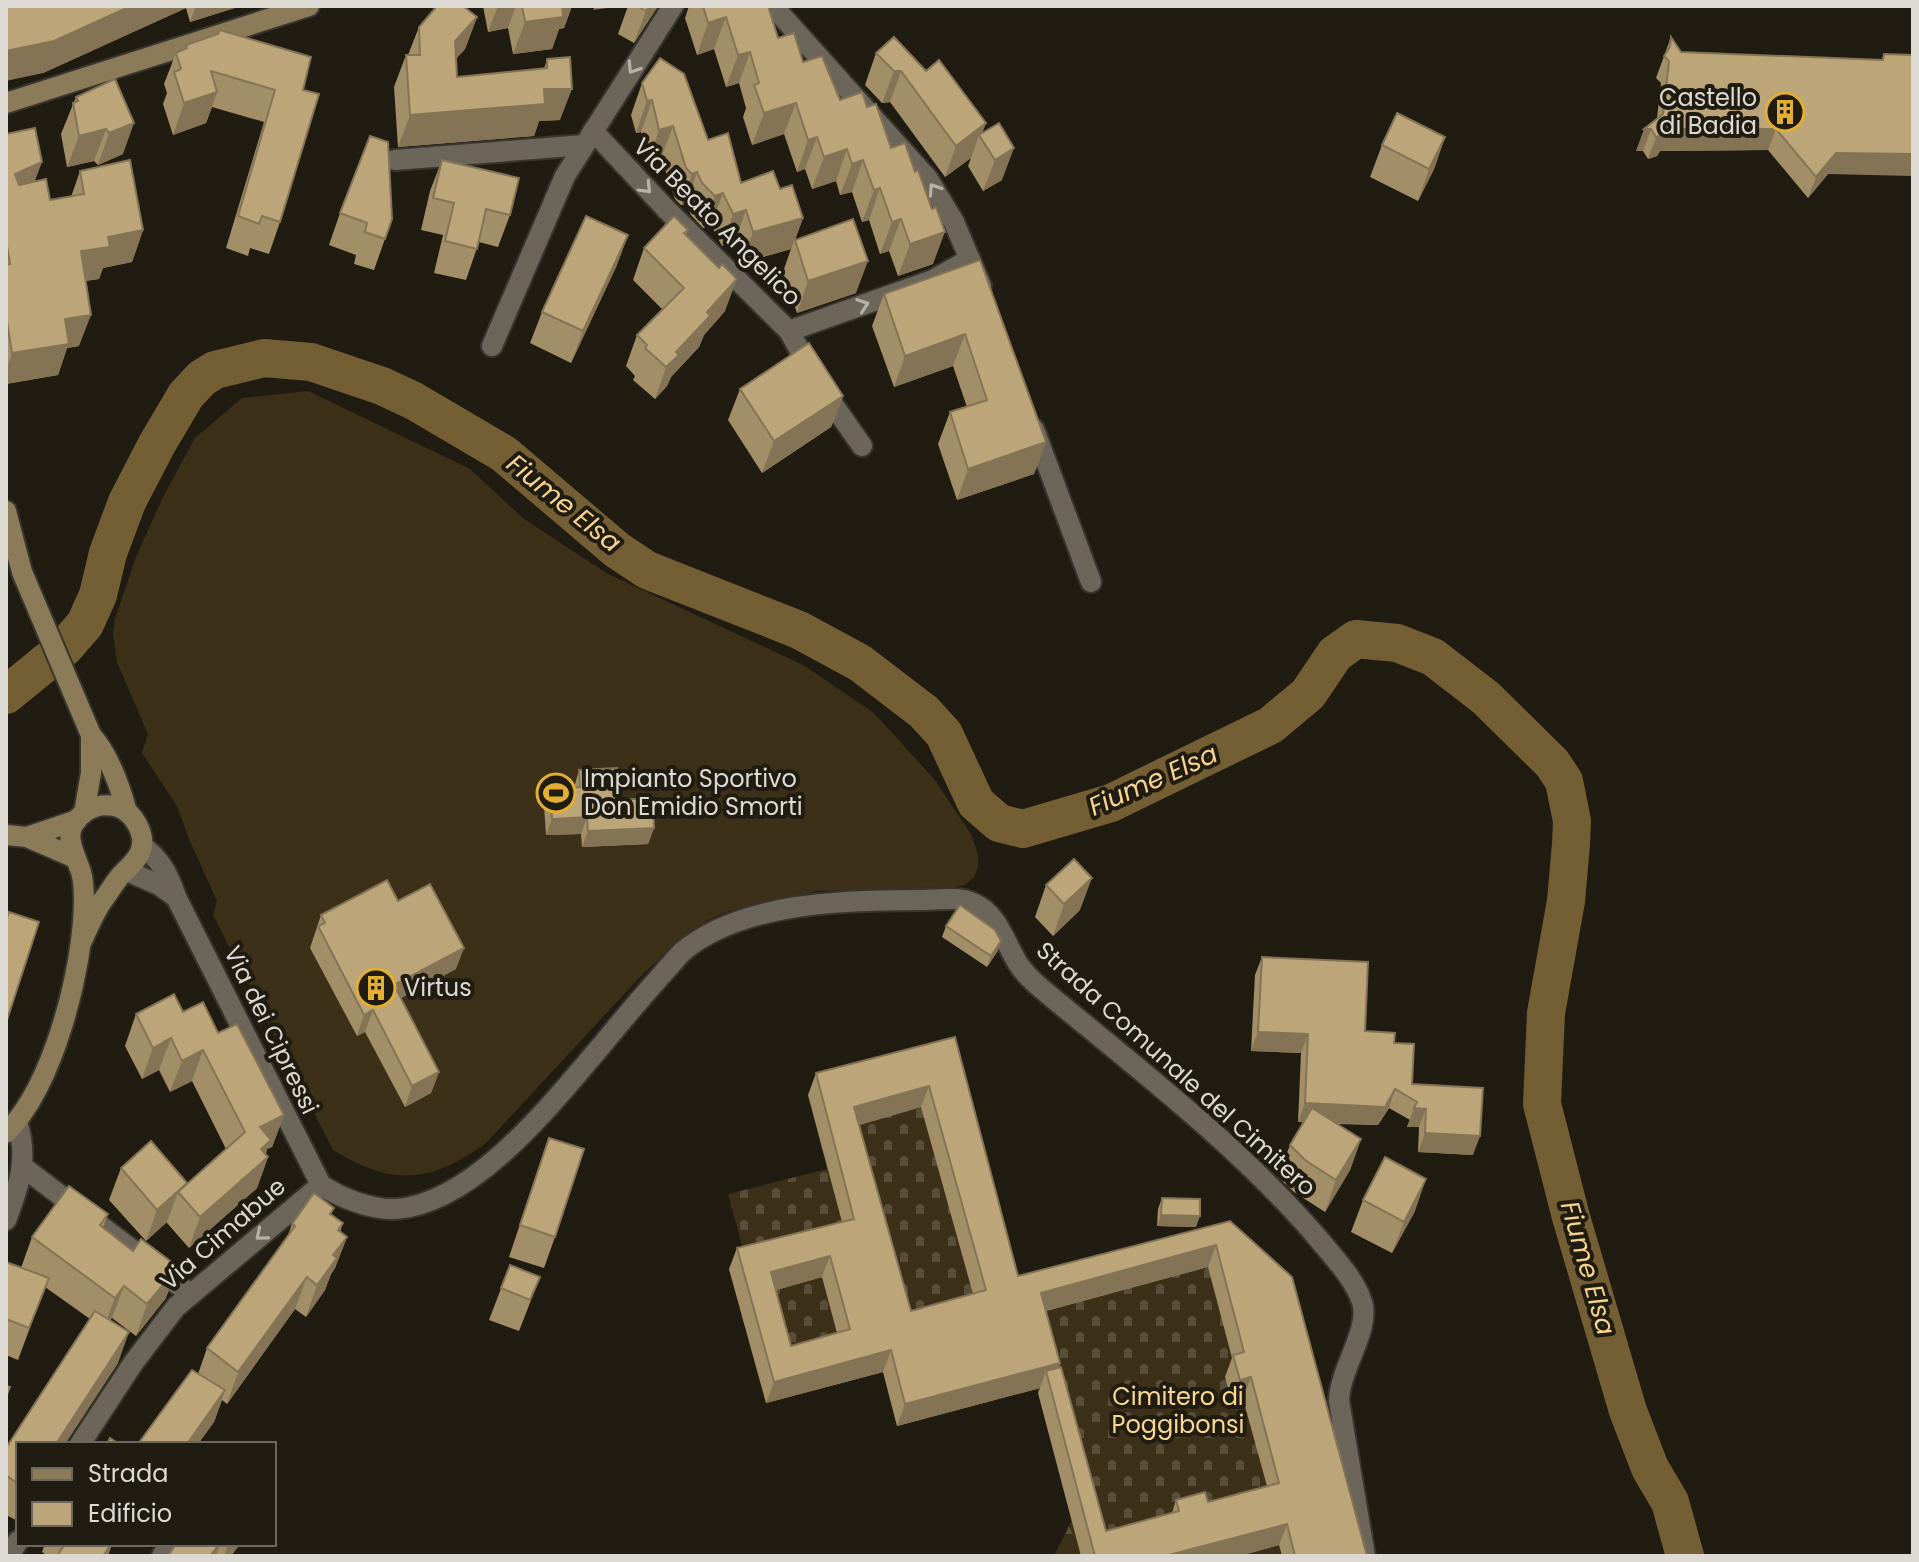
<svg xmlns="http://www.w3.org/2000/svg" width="1919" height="1562" viewBox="0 0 1919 1562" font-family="Poppins,sans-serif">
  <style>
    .forest { fill: url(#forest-firs) }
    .cemetery { fill: url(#cemetery-stones) }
    .garden { fill: #3c3018 }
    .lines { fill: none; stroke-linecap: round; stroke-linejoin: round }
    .river { stroke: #745f34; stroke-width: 38 }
    .minor-casing { stroke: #38352f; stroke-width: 24 }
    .secondary-casing { stroke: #38352f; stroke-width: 24 }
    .minor { stroke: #6c665a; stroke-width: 20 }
    .secondary { stroke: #8b7b58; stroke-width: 20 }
    .wall { fill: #a28f68; fill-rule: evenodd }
    .shaded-wall { fill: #847455 }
    .building { fill: #bca679; stroke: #847455; stroke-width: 2; fill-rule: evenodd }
    .oneway { stroke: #b5b1a9 }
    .labels { text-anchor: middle; stroke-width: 8; stroke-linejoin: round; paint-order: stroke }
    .poi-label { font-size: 24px; fill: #dddad3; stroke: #211c12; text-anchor: start }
    .street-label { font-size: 24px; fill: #dddad3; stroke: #211c12 }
    .park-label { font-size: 24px; fill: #f9d791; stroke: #211c12 }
    .water-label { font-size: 26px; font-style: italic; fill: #f6d48e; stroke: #211c12 }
  </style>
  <defs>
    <pattern id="forest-firs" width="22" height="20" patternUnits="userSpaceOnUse" patternTransform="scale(2)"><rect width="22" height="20" fill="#3c3018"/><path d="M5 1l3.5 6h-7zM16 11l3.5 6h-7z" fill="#584d39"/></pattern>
    <pattern id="cemetery-stones" width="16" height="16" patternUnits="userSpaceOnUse" patternTransform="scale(2)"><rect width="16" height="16" fill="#3c3018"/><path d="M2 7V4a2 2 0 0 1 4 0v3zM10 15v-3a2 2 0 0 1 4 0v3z" fill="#584d39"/></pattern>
  </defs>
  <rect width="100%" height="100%" fill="#211c12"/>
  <polygon class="forest" points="1072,1520 1081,1556 1054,1556"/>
  <polygon class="cemetery" points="947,1058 1010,1297 1221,1241 1353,1556 1081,1556 1037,1389 897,1426 883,1372 766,1403 729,1269 747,1264 728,1194 827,1169 808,1095"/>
  <path class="garden" d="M308,391l162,78 54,50 84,55 195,91 71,48 60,66 37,55 7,21v12l-4,10 -9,8 -11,2 -136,4 -87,19 -21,9 -21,13 -49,45 -154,166c-56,41 -94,43 -153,7l-120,-235 4,-14 -28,-62 -12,-33 -35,-53 6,-19 -31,-72 -4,-28 2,-15 21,-62 27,-60 32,-59 47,-40z"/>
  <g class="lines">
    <polyline class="river" points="6,695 65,647 85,624 98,595 108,553 127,502 157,444 186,395 202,378 215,370 264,358 311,362 382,386 414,401 504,454 617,550 647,570 799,630 860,663 924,712 944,734 976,803 999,823 1023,829 1111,803 1271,725 1308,694 1335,654 1356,639 1397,643 1433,657 1486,698 1552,763 1564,781 1572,821 1571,844 1566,901 1546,1013 1542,1104 1571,1217 1628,1411 1650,1468 1670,1502 1685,1556"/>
    <g class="minor-casing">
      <g id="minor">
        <polyline points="773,6 928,179 954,222 981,286"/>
        <polyline points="593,131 667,210 789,331 816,380 862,446"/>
        <polyline points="395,160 584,145"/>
        <polyline points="789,331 933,280 970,259"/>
        <polyline points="492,346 565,176 673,6"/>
        <polyline points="1034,429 1091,582"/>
        <path d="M142,846c19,13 27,30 34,51l145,288c20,13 50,25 75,24 79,-6 158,-108 206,-164 26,-32 53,-63 80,-93 59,-50 163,-52 237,-52 17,0 39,-4 54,3 26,11 32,41 46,62 8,12 19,21 30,30 92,76 196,156 273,248 14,17 33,37 40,59 9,27 -23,68 -23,99l26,155"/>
        <polyline points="127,871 159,885 176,897"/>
        <polyline points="23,1167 189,1293"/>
        <path d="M6,1220c13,-33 23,-63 11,-98"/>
        <polyline points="80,1444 134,1362 176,1307 321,1185"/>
        <polyline points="9,1556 18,1541"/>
        <polyline points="162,1556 170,1544"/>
      </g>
    </g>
    <g class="secondary-casing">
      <g id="secondary">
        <polyline points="6,103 309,6"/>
        <path d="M6,511l16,61 69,163c18,20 29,51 36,77"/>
        <polyline points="84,813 91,773 91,735"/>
        <polyline points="6,835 27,837 73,857"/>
        <polyline points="27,837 77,820"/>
        <path d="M6,1133c48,-48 77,-164 78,-231 0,-10 0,-20 -3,-30 -7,-22 -22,-41 4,-60 8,-6 19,-8 29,-6 10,2 18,9 23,18 13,24 0,36 -16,51 -6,7 -12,17 -18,25 -9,13 -15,28 -22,43"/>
      </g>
    </g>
    <use href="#minor" class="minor"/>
    <use href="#secondary" class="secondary"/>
  </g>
  <g class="wall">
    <polygon points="9,6 241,6 190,22 186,8 43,73"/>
    <polygon points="483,6 572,6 564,28 559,29 552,49 513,54 508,28 488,32"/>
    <polygon points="628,6 658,6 634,43 618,34"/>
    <polygon points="689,6 768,6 778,38 840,100 867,107 933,264 898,276 889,251 880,254 869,220 862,222 852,192 840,195 836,181 812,189 805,169 797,172 784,134 752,145 743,117 746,108 739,83 726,87 714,49 697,55 685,18"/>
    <polygon points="477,17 465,49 456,59 457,77 544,69 547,59 560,120 539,121 534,136 398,147 394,87 406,55 408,55 419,27"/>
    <polygon points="1671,37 1681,52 1882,60 1884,54 1913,55 1828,174 1808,198 1768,150 1660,151 1657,156 1648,159 1643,151 1636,151 1657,118 1661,83 1656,78"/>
    <polygon points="186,45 303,90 280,222 269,254 250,248 248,256 226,248 264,122 212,107 206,123 173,135 163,104 167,93 164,84 176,53 184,49"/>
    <polygon points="876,53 926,71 983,133 999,123 1002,180 983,191 968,166 971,158 945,177 890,102 882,103 865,85"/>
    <polygon points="115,79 123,154 98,165 94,161 67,167 61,134 76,97"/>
    <polygon points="642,83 708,140 741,183 780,189 803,218 795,240 856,293 797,313 783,272 791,249 742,263 735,241 722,246 711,225 703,228 691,215 686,204 681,205 675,199 661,158 648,162 641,132 636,133 631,115"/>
    <polygon points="6,134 35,182 50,200 71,197 80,171 143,230 132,262 103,268 99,279 85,281 79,346 67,348 58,375 6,384"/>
    <polygon points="1445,137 1434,169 1418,201 1370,177 1382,145"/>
    <polygon points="442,160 510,215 498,247 479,242 466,280 434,273 443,235 421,230 430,191"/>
    <polygon points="340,213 392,219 374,270 354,264 356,255 329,245"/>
    <polygon points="688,230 686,235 725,311 704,335 699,347 671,377 667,386 655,399 633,380 635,376 626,366 637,335 662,309 633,280 644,248"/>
    <polygon points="628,235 616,267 571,363 530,343 542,312"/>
    <polygon points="980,260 1046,442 1034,474 957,500 938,444 950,412 967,407 953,366 894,387 872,326 884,294"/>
    <polygon points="740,389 843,396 831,427 762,473 728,420"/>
    <polygon points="579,770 654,828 648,844 582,847 581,834 546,835 544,805 550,789 574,788"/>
    <polygon points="1046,885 1080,910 1053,936 1035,917"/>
    <polygon points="398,901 456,969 401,998 439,1072 431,1093 405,1107 365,1032 357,1036 310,948 321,915"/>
    <polygon points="946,926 1001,941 997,952 987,967 942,937"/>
    <polygon points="1262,957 1365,1031 1394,1043 1412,1084 1473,1155 1418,1152 1419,1127 1407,1127 1410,1120 1389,1108 1378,1125 1337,1124 1361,1139 1350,1170 1325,1212 1294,1192 1278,1177 1290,1145 1304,1122 1298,1122 1301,1053 1251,1051 1255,975"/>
    <polygon points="183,1012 218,1033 284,1115 272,1147 267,1149 266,1154 268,1157 257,1188 189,1248 167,1223 167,1222 146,1241 109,1200 121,1168 187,1184 226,1149 192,1081 170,1092 159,1070 142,1079 125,1046 136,1014"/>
    <path d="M955,1037l63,239 212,-55 137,335h-85l-3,-11 -40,11h-158l-43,-163 2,-5 -143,38 -14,-54 -117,31 -37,-134 8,-21 105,-26 -34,-127 8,-22zM921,1107l52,187 -62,17 -52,-186zM1208,1267l24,91 -7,19 7,25 11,-3 24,87 -59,16 -32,-2 -4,13 -66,18 -47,-163 1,-5 -14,-52zM822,1277l15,56 -46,13 -15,-56z"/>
    <polygon points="549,1138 555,1237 544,1268 509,1257"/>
    <polygon points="1162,1198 1196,1227 1157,1226 1158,1209"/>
    <polygon points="1363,1200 1415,1211 1392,1253 1351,1232"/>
    <polygon points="334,1208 331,1215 343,1223 340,1232 347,1237 335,1268 331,1274 325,1290 306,1317 295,1309 227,1404 222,1400 214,1422 198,1444 138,1444 198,1374 207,1348 288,1235 292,1224"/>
    <polygon points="108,1214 103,1227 166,1298 136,1336 112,1318 110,1320 118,1363 65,1444 18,1444 18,1517 16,1520 6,1515 6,1448 90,1319 45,1287 18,1360 6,1355 6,1262 21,1268 32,1237"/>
    <polygon points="510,1265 540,1277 519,1331 489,1320"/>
    <polygon points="45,1544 112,1544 108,1556 48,1556 42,1552"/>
    <polygon points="176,1544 240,1544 231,1556 168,1556"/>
  </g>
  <g class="shaded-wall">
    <polygon points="131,6 186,6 186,8 43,73 6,81 6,51"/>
    <polygon points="196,6 241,6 190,22"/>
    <polygon points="498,6 516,6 508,28 488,32"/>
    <polygon points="558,6 572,6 564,28 559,29 552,49 513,54 525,22"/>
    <polygon points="595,6 621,6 593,10"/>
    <polygon points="649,6 658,6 634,43 646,11"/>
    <polygon points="477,17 465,49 443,73 455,41"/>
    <polygon points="726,17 714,49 697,55 708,23"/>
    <polygon points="750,52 739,83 726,87 738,55"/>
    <polygon points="894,71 901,71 890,102 882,103"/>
    <polygon points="544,89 572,89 560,120 539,121 534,136 398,147 410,115"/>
    <polygon points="217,92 206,123 173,135 184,103"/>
    <polygon points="652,100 641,132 636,133 647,101"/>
    <polygon points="796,103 784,134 752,145 764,113"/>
    <polygon points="134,123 123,154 98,165 109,133"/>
    <polygon points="986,123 981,137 979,135 971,158 945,177 956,146"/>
    <polygon points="673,126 661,158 648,162 659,130"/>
    <polygon points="106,129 94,161 67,167 79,136"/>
    <polygon points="1644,129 1651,129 1643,151 1636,151"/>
    <polygon points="1668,129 1776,129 1768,150 1660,151 1657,156 1648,159 1656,137"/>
    <polygon points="817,137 805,169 797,172 808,140"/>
    <polygon points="1445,137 1434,169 1418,201 1429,169"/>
    <polygon points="1014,148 1002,180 983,191 995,160"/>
    <polygon points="847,149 836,181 812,189 824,157"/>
    <polygon points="1836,153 1913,154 1913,176 1828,174 1808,198 1816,177"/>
    <polygon points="863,160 852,192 840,195 852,164"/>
    <polygon points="42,162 30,194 6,204 15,174"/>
    <polygon points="697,172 686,204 681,205 692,174"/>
    <polygon points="880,188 869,220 862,222 874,190"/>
    <polygon points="723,193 711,225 703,228 715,196"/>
    <polygon points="746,210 735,241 722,246 733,214"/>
    <polygon points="803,218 791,249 742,263 753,232"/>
    <polygon points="901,219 889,251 880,254 892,222"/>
    <polygon points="143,230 132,262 103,268 99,279 69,283 81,251 108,237"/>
    <polygon points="945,232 933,264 898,276 910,244"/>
    <polygon points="628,235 616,267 571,363 583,331"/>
    <polygon points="868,261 856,293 797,313 808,281"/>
    <polygon points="737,279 725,311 704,335 699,347 671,377 667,386 655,399 666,367 676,352 707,312"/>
    <polygon points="91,315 79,346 67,348 58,375 6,384 6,370 12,353 65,319"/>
    <polygon points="965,334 953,366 894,387 905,356"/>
    <polygon points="843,396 831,427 762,473 774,441"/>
    <polygon points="1046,442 1034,474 957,500 968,469"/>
    <polygon points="587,817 581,834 546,835 552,819"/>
    <polygon points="654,828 648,844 582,847 588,831"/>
    <polygon points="1092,878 1080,910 1053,936 1064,904"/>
    <polygon points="1001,941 997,952 987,967 991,956"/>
    <polygon points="464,948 456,969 386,1006 394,985"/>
    <polygon points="373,1010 365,1032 357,1036 364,1015"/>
    <polygon points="1258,1032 1308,1034 1301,1053 1251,1051"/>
    <polygon points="171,1038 159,1070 142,1079 153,1048"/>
    <polygon points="203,1050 192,1081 170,1092 182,1061"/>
    <polygon points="439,1072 431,1093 405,1107 412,1086"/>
    <polygon points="929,1086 921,1107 846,1129 854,1107"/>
    <polygon points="1395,1089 1389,1108 1378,1125 1298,1122 1305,1103"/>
    <polygon points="1414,1108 1426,1109 1419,1127 1407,1127"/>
    <polygon points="284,1115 272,1147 267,1149 263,1161 268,1157 257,1188 189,1248 200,1217 260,1127"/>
    <polygon points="1425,1133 1480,1136 1473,1155 1418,1152"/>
    <polygon points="1361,1139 1350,1170 1325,1212 1336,1180"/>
    <polygon points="1426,1179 1415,1211 1392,1253 1404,1222"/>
    <polygon points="178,1192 167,1222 146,1241 157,1210"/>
    <polygon points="1161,1215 1200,1216 1196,1227 1157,1226"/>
    <polygon points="347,1237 335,1268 331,1274 325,1290 306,1317 317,1285 333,1255"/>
    <polygon points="1216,1245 1208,1267 1033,1314 1041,1293"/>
    <polygon points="830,1256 822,1277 763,1294 771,1272"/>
    <polygon points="178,1267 166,1298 136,1336 147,1304"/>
    <polygon points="307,1277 295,1309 227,1404 238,1372"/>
    <polygon points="124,1286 112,1318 103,1329 115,1298"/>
    <polygon points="129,1332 118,1363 65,1444 56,1444"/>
    <polygon points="891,1350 883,1372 766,1403 774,1382"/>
    <polygon points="1060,1363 1052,1385 1046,1371 1040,1388 897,1426 905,1404"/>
    <polygon points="1251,1377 1243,1399 1232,1402 1240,1380"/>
    <polygon points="225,1390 214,1422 198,1444 187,1444"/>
    <polygon points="1287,1524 1279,1545 1239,1556 1165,1556"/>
    <polygon points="111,1544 108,1556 103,1556"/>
    <polygon points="219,1544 220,1544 216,1556 210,1556"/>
    <polygon points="228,1544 240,1544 231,1556 224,1556"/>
  </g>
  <g class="building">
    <polygon points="9,6 131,6 54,41 6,51 6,7"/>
    <polygon points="437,6 463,6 477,17 455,41 457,77 547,68 547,59 570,57 572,89 544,89 545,104 410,115 406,55 420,55 419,27"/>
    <polygon points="522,6 562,6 563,17 525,22"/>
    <polygon points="637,6 649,6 646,11"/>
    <polygon points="703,6 768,6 778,38 794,33 803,62 822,56 840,100 862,92 867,107 876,104 891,148 905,143 915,172 918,170 932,209 936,207 945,232 910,244 901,219 892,222 880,188 874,190 863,160 852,164 847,149 824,157 817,137 808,140 796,103 764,113 754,85 759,83 750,52 738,55 726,17 708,23"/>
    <polygon points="220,30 311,57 303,90 319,94 280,222 262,216 259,224 238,216 275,90 211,71 217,92 184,103 174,72 181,69 176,53 187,48 186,45 218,34"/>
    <polygon points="894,37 926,71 939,60 986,123 956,146 901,71 894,71 876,53"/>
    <polygon points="1671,37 1681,52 1883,60 1884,54 1913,55 1913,154 1836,153 1816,177 1776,129 1668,129 1665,134 1656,137 1651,129 1644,129 1663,114 1669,61 1664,56 1670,47"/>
    <polygon points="660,58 684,74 708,140 728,133 741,183 773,171 780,189 792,185 803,218 753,232 746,210 733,214 723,193 715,196 702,183 697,172 692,174 686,168 673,126 659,130 652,100 647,101 642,83"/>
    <polygon points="115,79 134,123 109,133 106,129 79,136 73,103 78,101 76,97"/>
    <polygon points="1397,113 1445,137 1429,169 1382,145"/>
    <polygon points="999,123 1014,148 995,160 979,135"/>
    <polygon points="35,128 42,162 15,174 19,185 46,179 50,200 84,194 80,171 130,160 143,230 108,237 110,247 81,251 91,315 65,319 69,344 12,353 6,315 6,265 10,264 6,240 6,134"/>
    <polygon points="370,136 388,142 392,219 385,239 365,232 367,223 340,213"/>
    <polygon points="442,160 519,178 510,215 486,209 477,249 445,241 454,203 433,198"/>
    <polygon points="586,216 628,235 583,331 542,312"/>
    <polygon points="674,216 688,230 684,233 719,268 722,264 737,279 707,312 710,316 676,352 679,355 666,367 645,348 647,345 637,335 684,288 644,248"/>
    <polygon points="853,219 868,261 808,281 795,240"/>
    <polygon points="980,260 1046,442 968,469 950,412 987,400 965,334 905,356 884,294"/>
    <polygon points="809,343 843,396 774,441 740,389"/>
    <polygon points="617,768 618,800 653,798 654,828 588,831 587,817 552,819 550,789 580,787 579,770"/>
    <polygon points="1074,859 1092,878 1064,904 1046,885"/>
    <polygon points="387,880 398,901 430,884 464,948 394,985 439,1072 412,1086 373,1010 364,1015 318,926 325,923 321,915"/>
    <polygon points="960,905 995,930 1001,941 991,956 946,926"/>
    <polygon points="9,912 39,922 6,1023 6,921"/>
    <polygon points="1262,957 1368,962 1365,1031 1395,1033 1394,1043 1414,1044 1412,1084 1483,1088 1480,1136 1425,1133 1426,1109 1414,1108 1417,1102 1395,1089 1385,1107 1305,1103 1308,1034 1258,1032"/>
    <polygon points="174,994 183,1012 203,1002 218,1033 237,1024 284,1115 260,1127 271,1140 261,1149 268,1157 200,1217 178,1192 245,1132 203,1050 182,1061 171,1038 153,1048 136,1014"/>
    <path d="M955,1037l63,239 212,-55 62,56 75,279h-72l-8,-32 -122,32h-70l-49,-185 15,-4 45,164 73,-20 -3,-11 29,-8 3,10 71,-19 -28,-106 -11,3 -7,-25 11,-3 -28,-107 -175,48 19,70 -155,41 -14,-54 -117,32 -37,-134 117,-29 -38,-146zM929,1086l57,204 -75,21 -57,-204zM830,1256l20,73 -59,17 -20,-74z"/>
    <polygon points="1312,1108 1361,1139 1336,1180 1305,1160 1290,1145"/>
    <polygon points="549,1138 584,1149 555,1237 520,1225"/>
    <polygon points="151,1141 187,1183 157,1210 121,1168"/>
    <polygon points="1385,1157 1426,1179 1404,1222 1363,1200"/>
    <polygon points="69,1186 108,1214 100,1225 133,1251 141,1239 178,1267 147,1304 124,1286 115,1298 32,1237"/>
    <polygon points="314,1193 334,1208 330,1214 343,1223 338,1230 347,1237 333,1255 337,1258 317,1285 307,1277 238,1372 207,1348 295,1226 292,1224"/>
    <polygon points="1162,1198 1200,1199 1200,1216 1161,1215"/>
    <polygon points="6,1262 49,1278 29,1328 6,1319"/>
    <polygon points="510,1265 540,1277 530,1300 501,1288"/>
    <polygon points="95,1311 129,1332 56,1444 18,1444 18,1484 6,1475 6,1448"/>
    <polygon points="192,1370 225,1390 187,1444 138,1444"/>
    <polygon points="6,1386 10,1387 6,1397"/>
    <polygon points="110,1438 119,1444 107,1444"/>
    <polygon points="65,1544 111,1544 103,1556 57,1556"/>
    <polygon points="176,1544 219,1544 210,1556 168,1556"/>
  </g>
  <defs><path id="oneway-chevron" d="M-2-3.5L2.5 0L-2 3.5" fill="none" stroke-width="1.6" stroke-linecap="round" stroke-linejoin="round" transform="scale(2)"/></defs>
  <g class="oneway">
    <use href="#oneway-chevron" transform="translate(633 68) rotate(123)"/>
    <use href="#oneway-chevron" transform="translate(646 188) rotate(46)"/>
    <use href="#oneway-chevron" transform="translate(934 189) rotate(-124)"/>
    <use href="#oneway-chevron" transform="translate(863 305) rotate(-19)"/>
    <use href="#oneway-chevron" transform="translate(261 1235) rotate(140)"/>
  </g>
  <defs>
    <g id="building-ring" transform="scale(2)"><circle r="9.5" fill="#211c12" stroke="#e2af34" stroke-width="1.5"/><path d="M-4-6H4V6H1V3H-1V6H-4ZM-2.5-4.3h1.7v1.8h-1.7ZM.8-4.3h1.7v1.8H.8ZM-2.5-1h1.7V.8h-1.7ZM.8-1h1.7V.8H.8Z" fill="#e2af34"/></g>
    <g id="stadium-ring" transform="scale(2)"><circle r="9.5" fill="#211c12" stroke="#e2af34" stroke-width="1.5"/><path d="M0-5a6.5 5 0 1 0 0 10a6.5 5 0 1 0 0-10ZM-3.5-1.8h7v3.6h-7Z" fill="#e2af34"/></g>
  </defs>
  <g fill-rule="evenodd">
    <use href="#building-ring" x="1785" y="112"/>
    <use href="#stadium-ring" x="556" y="793"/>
    <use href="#building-ring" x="376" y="988"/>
  </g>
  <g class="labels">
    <g class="poi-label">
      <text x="1757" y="106" text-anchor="end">Castello<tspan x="1757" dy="28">di Badia</tspan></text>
      <text x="584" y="787">Impianto Sportivo<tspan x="584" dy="28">Don Emidio Smorti</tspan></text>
      <text x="404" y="996">Virtus</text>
    </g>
    <g class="street-label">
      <text transform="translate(717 222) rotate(45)" y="8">Via Beato Angelico</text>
      <text transform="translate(271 1030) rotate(64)" y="8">Via dei Cipressi</text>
      <text transform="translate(1176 1069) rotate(42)" y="8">Strada Comunale del Cimitero</text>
      <text transform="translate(223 1234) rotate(-41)" y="8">Via Cimabue</text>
    </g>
    <g class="park-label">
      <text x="1178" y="1405">Cimitero di<tspan x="1178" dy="28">Poggibonsi</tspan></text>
    </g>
    <g class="water-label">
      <text transform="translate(564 503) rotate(39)" y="9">Fiume Elsa</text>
      <text transform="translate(1153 780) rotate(-24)" y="9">Fiume Elsa</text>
      <text transform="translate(1588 1268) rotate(74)" y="9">Fiume Elsa</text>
    </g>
  </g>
  <rect width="1919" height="1562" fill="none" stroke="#dddad3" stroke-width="16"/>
  <rect x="16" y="1442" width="260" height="104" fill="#211c12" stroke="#6c685f" stroke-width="2"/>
  <rect x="32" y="1468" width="40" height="12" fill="#8b7b58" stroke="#6c685f" stroke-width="2"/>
  <text x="88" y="1482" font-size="24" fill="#dddad3">Strada</text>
  <rect x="32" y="1502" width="40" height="24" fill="#bca679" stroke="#6c685f" stroke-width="2"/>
  <text x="88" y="1522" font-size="24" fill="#dddad3">Edificio</text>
</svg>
